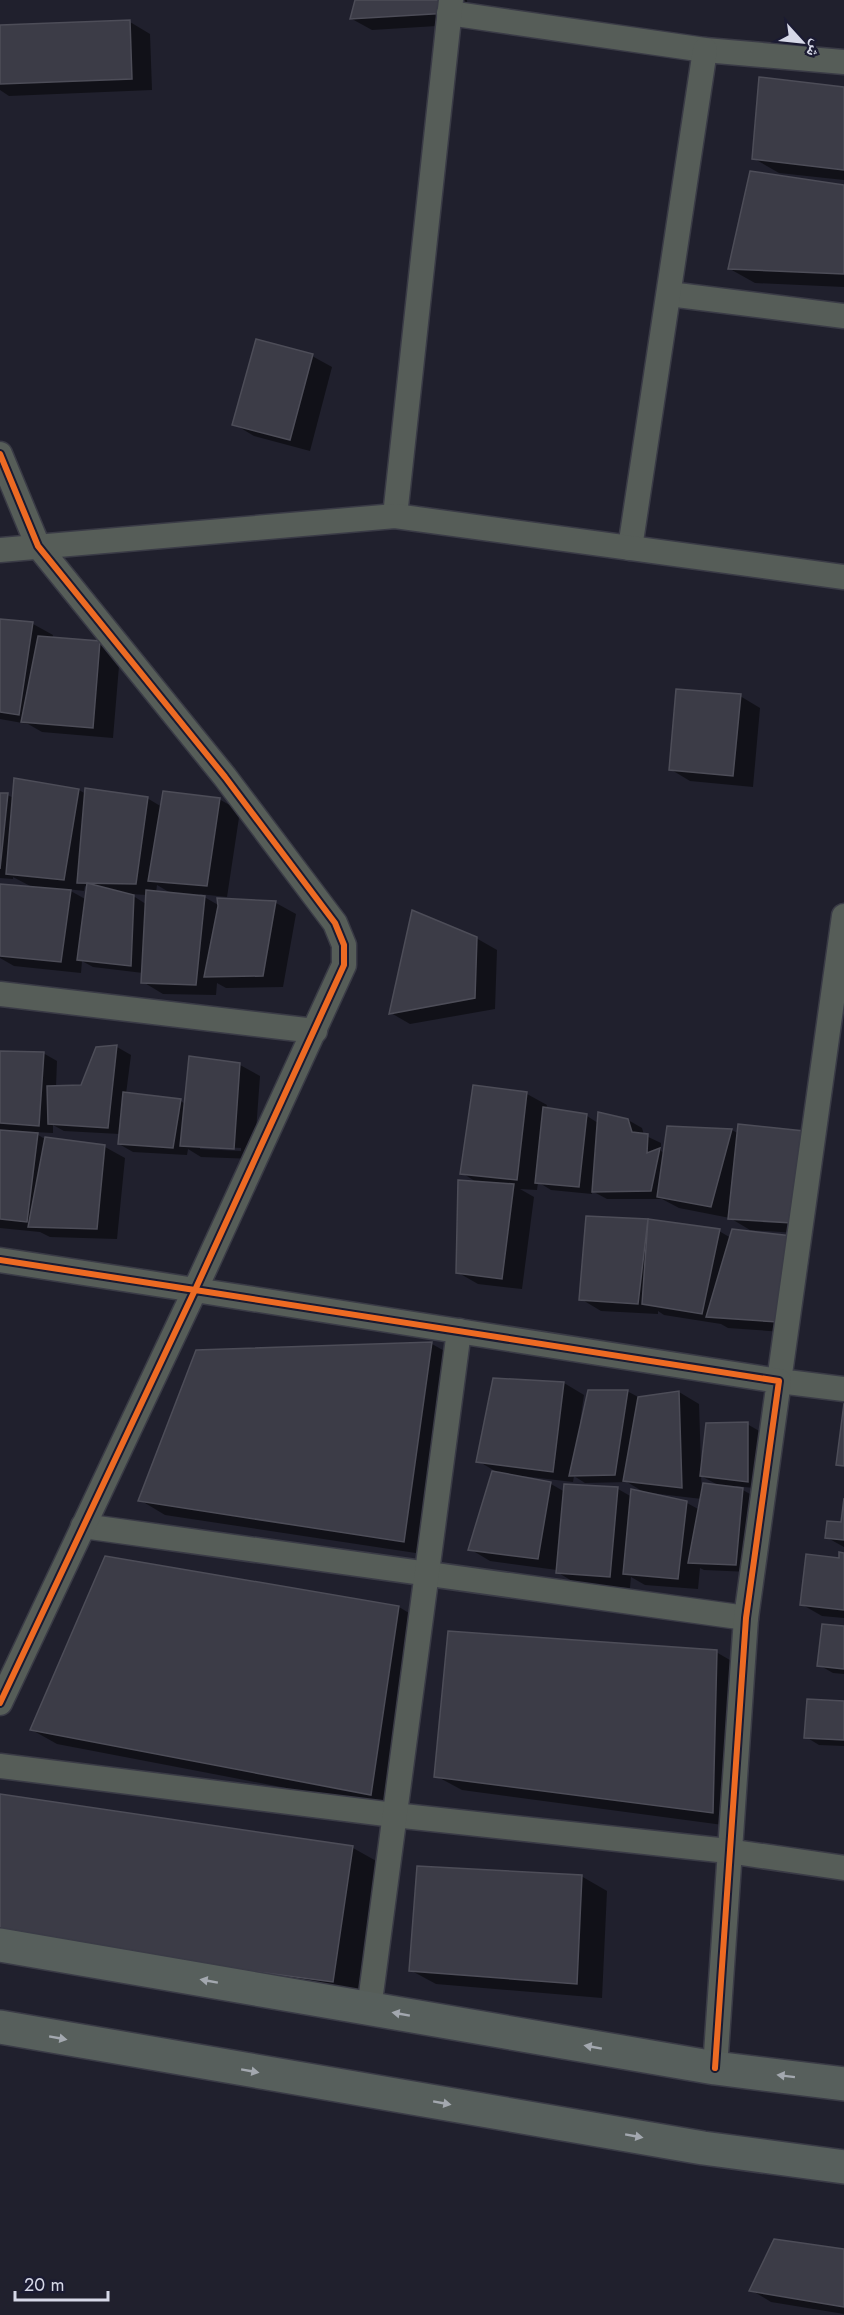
<svg xmlns="http://www.w3.org/2000/svg" width="844" height="2315" viewBox="0 0 844 2315" font-family="Jost,'Noto Naskh Arabic',sans-serif">
  <style>
    .shadow { fill: #0007; fill-rule: evenodd }
    .building { fill: #3c3c47; stroke: #4d4d58; stroke-width: 1.5 }
    .lines { fill: none; stroke-linecap: round; stroke-linejoin: round }
    .minor-casing { stroke: #3a3b46; stroke-width: 27 }
    .primary-casing { stroke: #3a3b46; stroke-width: 36 }
    .minor { stroke: #565d58; stroke-width: 24 }
    .primary { stroke: #575f5c; stroke-width: 33 }
    .cycleway-casing { stroke: #1b1b32; stroke-width: 10 }
    .cycleway { stroke: #ed6a23; stroke-width: 6 }
    .oneway { fill: #a3a8af }
  </style>
  <rect width="100%" height="100%" fill="#20202d"/>
  <g class="shadow">
    <polygon points="356,0 467,0 469,24 372,30 352,19"/>
    <polygon points="130,22 150,34 152,90 9,96 0,90 0,27"/>
    <polygon points="844,88 844,180 779,173 753,158"/>
    <polygon points="844,186 844,287 755,283 730,269"/>
    <polygon points="312,356 332,367 310,451 254,436 234,424"/>
    <polygon points="0,620 33,624 53,635 52,639 100,643 120,654 113,738 42,732 28,724 0,719"/>
    <polygon points="740,696 760,708 753,787 690,781 670,769"/>
    <path d="M79,790l7,4 61,4 15,9 57,-8 21,12 -13,86 -28,-3 21,12 56,-3 20,11 -13,73 -57,1 -9,-5 -1,12 -53,-1 -20,-12v-9l-50,-6 -11,-6 -1,12 -67,-7 -14,-8v-72l34,2 -21,-11v2l-13,-1v-84l7,1 7,3zM157,885l17,10 -18,-2zM85,886l3,2 -1,12 -20,-11 17,2zM130,894l17,1 -1,9z"/>
    <polygon points="476,938 497,950 495,1009 410,1024 391,1013"/>
    <path d="M117,1047l14,8 -5,39 55,7 4,3 55,-39 20,11 -6,83 -53,-2 -13,-8 -1,6 -54,-3 -14,-8 1,-10 -56,-3 -11,-6v8l-20,-1 12,7 60,8 20,11 -8,81 -67,-2 -10,-5 -40,-4v-96h4l-4,-2v-77h43l14,8 -1,26h26l15,-39zM200,1146l41,2v3l-41,-2z"/>
    <polygon points="527,1094 547,1105 546,1109 587,1116 598,1123 628,1120 642,1128 644,1135 661,1143 661,1151 664,1153 668,1128 732,1130 739,1134 811,1234 750,1230 730,1218 679,1208 662,1199 607,1199 592,1191 592,1194 551,1190 538,1182 537,1190 520,1189 534,1197 522,1289 478,1284 457,1272 478,1183 462,1173"/>
    <polygon points="587,1218 648,1221 719,1231 731,1238 791,1238 811,1249 798,1333 728,1328 721,1324 664,1315 658,1311 658,1314 601,1311 581,1299"/>
    <polygon points="432,1344 457,1358 429,1555 165,1515 140,1500"/>
    <path d="M564,1383l20,12 -4,27 2,1 45,-32 13,7 39,-6 20,12 2,62 46,-42 14,8 1,57 -26,-3 -1,3 8,1 14,8 -7,74 -46,-2 -4,-2 -2,21 -53,-4 -14,-8 -1,11 -53,-4 -20,-12v-2l-67,-9 -20,-12 30,-75 -22,-13zM522,1476l51,6 1,-6 11,7 42,-1 20,12 -15,3 -14,-8 -53,3 -14,-8 -30,-6zM701,1476l19,10 -18,5zM651,1493l51,6 -2,11 -13,-7 -36,-8z"/>
    <polygon points="844,1510 844,1547 826,1537 842,1524"/>
    <polygon points="844,1554 844,1618 822,1616 801,1604"/>
    <polygon points="399,1607 424,1622 396,1809 57,1744 32,1730"/>
    <polygon points="844,1628 844,1674 833,1673 819,1665"/>
    <polygon points="716,1652 742,1667 738,1827 462,1790 436,1776"/>
    <polygon points="844,1703 844,1746 819,1745 806,1737"/>
    <polygon points="0,1795 353,1848 378,1862 359,1995 0,1948"/>
    <polygon points="581,1876 607,1891 602,1998 436,1984 410,1970"/>
    <polygon points="844,2250 844,2314 771,2302 751,2290"/>
  </g>
  <g class="building">
    <polygon points="355,0 448,0 449,13 350,19"/>
    <polygon points="130,20 132,79 0,84 0,25"/>
    <polygon points="759,77 844,87 844,170 752,159"/>
    <polygon points="750,171 844,185 844,274 728,269"/>
    <polygon points="256,339 313,354 290,440 232,425"/>
    <polygon points="0,619 33,622 19,715 0,712"/>
    <polygon points="38,636 100,641 93,728 21,722"/>
    <polygon points="676,689 741,694 733,776 669,770"/>
    <polygon points="14,778 79,789 64,880 6,874"/>
    <polygon points="85,788 148,797 136,884 77,883"/>
    <polygon points="163,791 220,798 207,886 148,881"/>
    <polygon points="0,793 8,793 0,869"/>
    <polygon points="87,883 134,895 131,966 77,960"/>
    <polygon points="0,884 71,890 61,962 0,956"/>
    <polygon points="146,890 205,896 196,985 141,983"/>
    <polygon points="217,898 276,901 263,976 204,977 218,906"/>
    <polygon points="412,910 477,937 475,998 389,1014"/>
    <polygon points="117,1045 108,1128 48,1124 47,1086 81,1085 96,1047"/>
    <polygon points="0,1051 44,1052 39,1126 0,1123"/>
    <polygon points="189,1056 240,1063 234,1149 180,1146"/>
    <polygon points="473,1085 527,1092 517,1180 460,1174"/>
    <polygon points="123,1092 181,1099 173,1148 118,1144"/>
    <polygon points="543,1107 587,1114 579,1187 535,1183"/>
    <polygon points="598,1112 628,1119 632,1132 648,1134 647,1153 660,1148 651,1191 592,1192"/>
    <polygon points="738,1124 804,1131 792,1223 728,1219"/>
    <polygon points="667,1126 732,1129 711,1207 657,1197"/>
    <polygon points="0,1130 38,1133 27,1222 0,1219"/>
    <polygon points="45,1137 105,1145 97,1229 28,1227"/>
    <polygon points="458,1180 514,1184 502,1279 456,1273"/>
    <polygon points="586,1216 648,1219 638,1304 579,1300"/>
    <polygon points="648,1219 720,1229 702,1314 642,1304"/>
    <polygon points="732,1229 792,1236 778,1322 706,1317"/>
    <polygon points="432,1342 404,1542 138,1501 196,1350"/>
    <polygon points="493,1378 564,1382 553,1472 476,1462"/>
    <polygon points="588,1390 628,1390 615,1475 569,1476"/>
    <polygon points="679,1391 682,1488 623,1481 638,1397"/>
    <polygon points="844,1403 844,1466 836,1465"/>
    <polygon points="748,1422 748,1482 700,1476 706,1423"/>
    <polygon points="492,1471 551,1482 538,1559 468,1550"/>
    <polygon points="703,1483 743,1488 736,1565 688,1563"/>
    <polygon points="564,1484 618,1487 610,1577 556,1573"/>
    <polygon points="631,1489 687,1501 678,1579 623,1574"/>
    <polygon points="844,1498 844,1540 825,1538 827,1521 841,1522"/>
    <polygon points="839,1552 844,1553 844,1610 800,1605 806,1554 839,1558"/>
    <polygon points="105,1556 399,1606 371,1795 30,1730"/>
    <polygon points="822,1624 844,1626 844,1669 817,1666"/>
    <polygon points="448,1631 717,1650 713,1813 434,1777"/>
    <polygon points="807,1699 844,1701 844,1740 804,1738"/>
    <polygon points="0,1794 353,1846 333,1982 0,1938"/>
    <polygon points="417,1866 582,1875 577,1984 409,1971"/>
    <polygon points="774,2239 844,2249 844,2307 749,2291"/>
  </g>
  <g class="lines">
    <g class="minor-casing">
      <g id="minor">
        <polyline points="449,13 705,50 844,62"/>
        <polyline points="669,294 844,316"/>
        <polyline points="0,454 38,546 225,777 335,923 344,945 344,965 195,1290 0,1260"/>
        <polyline points="395,516 451,0"/>
        <polyline points="630,548 705,50"/>
        <polyline points="0,550 395,516 844,577"/>
        <polyline points="844,916 779,1381 844,1389"/>
        <polyline points="0,994 315,1031"/>
        <polyline points="83,1526 746,1618"/>
        <polyline points="0,1703 195,1290 779,1381 746,1618 715,2068"/>
        <polyline points="0,1766 394,1815 728,1851 844,1868"/>
        <polyline points="369,2009 459,1331"/>
      </g>
    </g>
    <g class="primary-casing">
      <g id="primary">
        <polyline points="0,1945 715,2068 844,2084"/>
        <polyline points="0,2027 703,2148 844,2167"/>
      </g>
    </g>
    <use href="#minor" class="minor"/>
    <use href="#primary" class="primary"/>
    <g class="cycleway-casing">
      <g id="cycleway">
        <polyline points="0,454 38,546 225,777 335,923 344,945 344,965 195,1290 0,1260"/>
        <polyline points="0,1703 195,1290 779,1381 746,1618 715,2068"/>
      </g>
    </g>
    <use href="#cycleway" class="cycleway"/>
  </g>
  <defs><path id="oneway-solid" d="M-6-.8H1V-3.2L6.5 0L1 3.2V.8H-6Z" transform="scale(1.5)"/></defs>
  <g class="oneway">
    <use href="#oneway-solid" transform="translate(209 1981) rotate(-170)"/>
    <use href="#oneway-solid" transform="translate(401 2014) rotate(-170)"/>
    <use href="#oneway-solid" transform="translate(58 2038) rotate(10)"/>
    <use href="#oneway-solid" transform="translate(593 2047) rotate(-170)"/>
    <use href="#oneway-solid" transform="translate(250 2071) rotate(10)"/>
    <use href="#oneway-solid" transform="translate(786 2076) rotate(-173)"/>
    <use href="#oneway-solid" transform="translate(442 2103) rotate(10)"/>
    <use href="#oneway-solid" transform="translate(634 2136) rotate(10)"/>
  </g>
  <g transform="translate(802 42) rotate(117)" stroke="#1b1b32" stroke-width="4.5" paint-order="stroke">
  <path d="M0-4.5L10 22L0 15L-10 22Z" fill="#d6d8e7"/>
  <text y="-9" font-size="16" font-weight="bold" text-anchor="middle" fill="#d6d8e7">ش</text>
  </g>
  <path d="M15 2291v9h93v-9" fill="none" stroke="#d6d8e7" stroke-width="3"/>
  <text x="24" y="2291" font-size="18" fill="#d6d8e7" stroke="#1b1b32" stroke-width="4.5" paint-order="stroke">20 m</text>
</svg>
